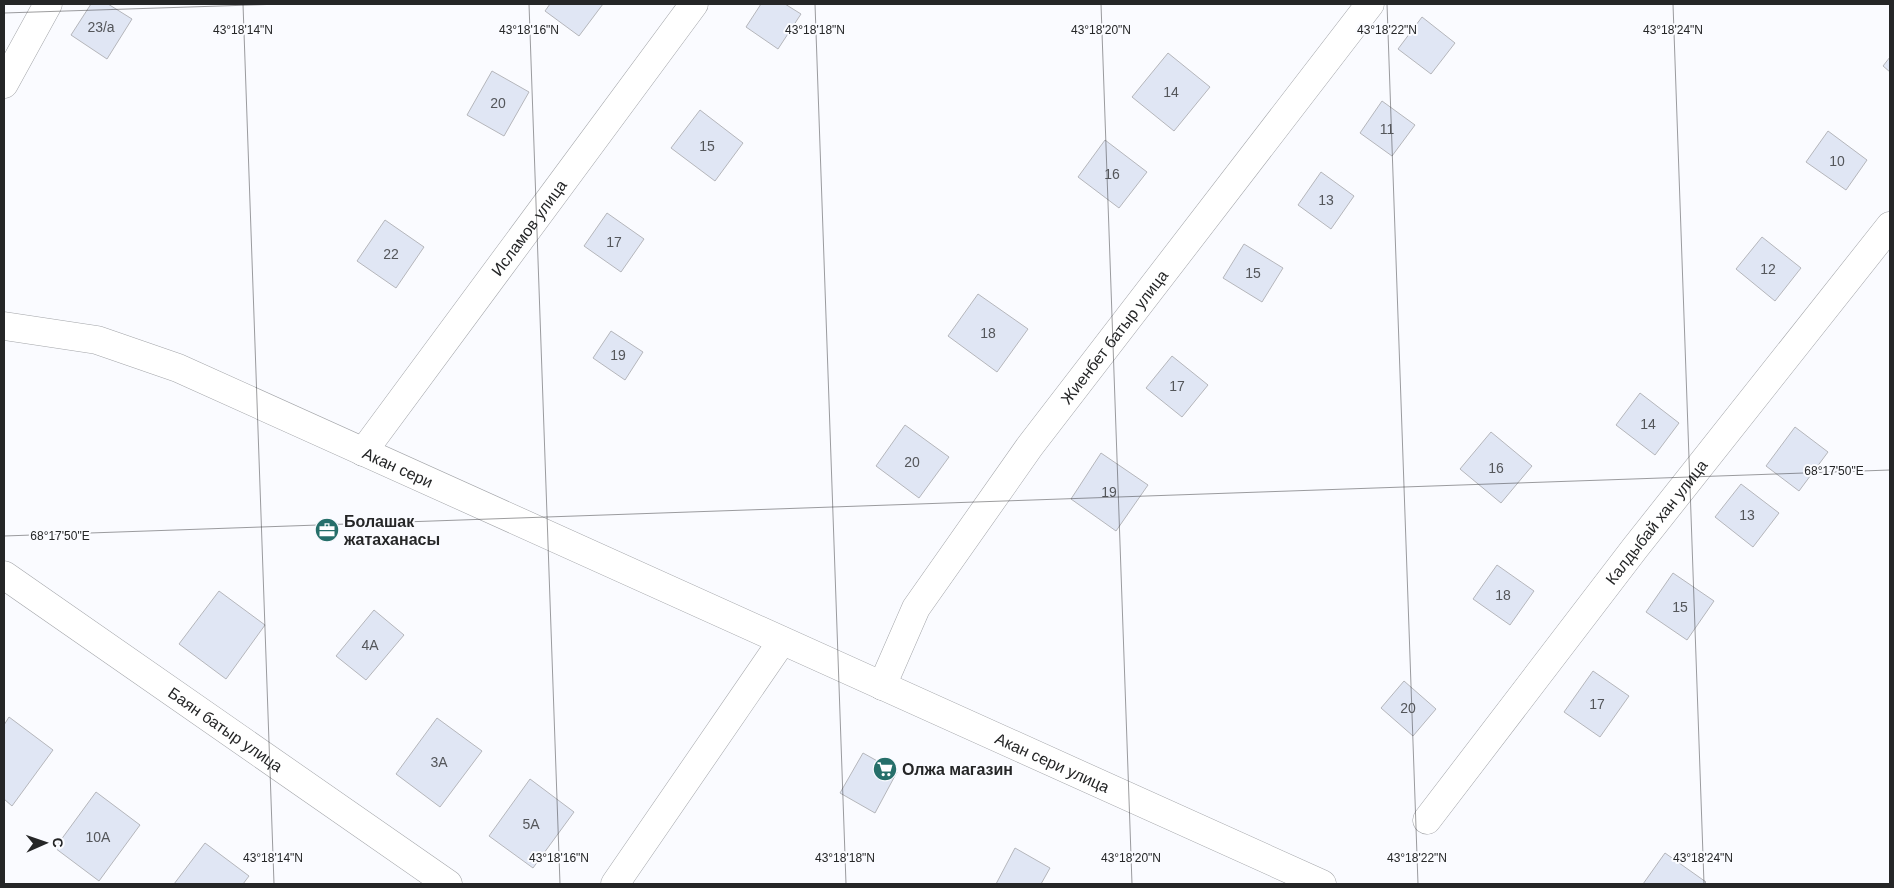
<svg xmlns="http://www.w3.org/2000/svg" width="1894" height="888" viewBox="0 0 1894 888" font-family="Helvetica,sans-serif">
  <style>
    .building { fill: #e0e6f4; stroke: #b5b6bb }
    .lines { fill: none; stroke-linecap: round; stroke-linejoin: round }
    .street-casing { stroke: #a3a5a9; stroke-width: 29 }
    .street { stroke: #fff; stroke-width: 28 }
    .ticks { fill: none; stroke: #252627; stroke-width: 1; stroke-opacity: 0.45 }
    .labels { text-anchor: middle; stroke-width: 4; stroke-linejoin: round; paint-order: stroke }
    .number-label { font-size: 14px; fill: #54565a }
    .street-label { font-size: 16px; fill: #252627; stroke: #fafbff }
    .poi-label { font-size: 16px; font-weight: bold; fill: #252627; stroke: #fafbff; text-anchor: start }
    .ticks-label { font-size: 12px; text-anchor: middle; fill: #252627; stroke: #fafbff; stroke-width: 4; stroke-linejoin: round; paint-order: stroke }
  </style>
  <rect width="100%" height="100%" fill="#fafbff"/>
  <g class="building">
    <polygon points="91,4 108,4 132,19 107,59 71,35"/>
    <polygon points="550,4 603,4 579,36 545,11"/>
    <polygon points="761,4 785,4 801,14 778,49 746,27"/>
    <polygon points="1422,17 1455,43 1431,74 1398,49"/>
    <polygon points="1168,53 1210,87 1174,131 1132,97"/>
    <polygon points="1890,57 1890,72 1883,66"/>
    <polygon points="492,71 529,92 504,136 467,115"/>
    <polygon points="1382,101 1415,125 1392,156 1360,133"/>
    <polygon points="700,110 743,143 715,181 671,148"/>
    <polygon points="1828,131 1867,160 1846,190 1806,162"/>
    <polygon points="1105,140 1147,172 1119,208 1078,177"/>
    <polygon points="1321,172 1354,196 1331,229 1298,205"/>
    <polygon points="607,213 644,239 621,272 584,246"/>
    <polygon points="385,220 424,247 396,288 357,261"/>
    <polygon points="1762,237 1801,268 1775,301 1736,269"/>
    <polygon points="1244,244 1283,268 1262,302 1223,278"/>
    <polygon points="978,294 1028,329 997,372 948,336"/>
    <polygon points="611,331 643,352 625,380 593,358"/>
    <polygon points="1172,356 1208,385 1182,417 1146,388"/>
    <polygon points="1640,393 1679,423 1655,455 1616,425"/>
    <polygon points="905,425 949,457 919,498 876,466"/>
    <polygon points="1795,427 1828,452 1799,491 1766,466"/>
    <polygon points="1491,432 1532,466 1501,503 1460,469"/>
    <polygon points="1101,453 1148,485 1116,531 1071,499"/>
    <polygon points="1741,484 1779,513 1753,547 1715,517"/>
    <polygon points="1497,565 1534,591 1510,625 1473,599"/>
    <polygon points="1673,573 1714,601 1687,640 1646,612"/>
    <polygon points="219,591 265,625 226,679 179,644"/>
    <polygon points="374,610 404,635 366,680 336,656"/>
    <polygon points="1593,671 1629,696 1600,737 1564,712"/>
    <polygon points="1404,681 1436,709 1413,736 1381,708"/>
    <polygon points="9,717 53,750 12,806 4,799 4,725"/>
    <polygon points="437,718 482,751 440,807 396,774"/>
    <polygon points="863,753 897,772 875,813 840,793"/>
    <polygon points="530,779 574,812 533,868 489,836"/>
    <polygon points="96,792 140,825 99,881 55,848"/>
    <polygon points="205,843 249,876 243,884 174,884"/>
    <polygon points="1015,848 1050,868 1041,884 996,884"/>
    <polygon points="1665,853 1706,882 1704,884 1643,884"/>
  </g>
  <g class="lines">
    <g class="street-casing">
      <g id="street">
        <polyline points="4,84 48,4"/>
        <path id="s1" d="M4,326l93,14 81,28 1144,516"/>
        <path id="s2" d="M363,452l331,-448"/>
        <path id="s3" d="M4,575l444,309"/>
        <path id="s4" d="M882,686l34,-78 114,-162 340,-442"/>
        <path id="s5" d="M1427,820l208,-272 255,-322"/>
        <polyline points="615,884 782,641"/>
      </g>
    </g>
    <use href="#street" class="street"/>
  </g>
  <path class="ticks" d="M243,4l31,880M529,4l31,880M815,4l31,880M1101,4l31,880M1387,4l31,880M1673,4l31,880M4,13l278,-9M4,536l1886,-66"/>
  <defs>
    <g id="office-disc" transform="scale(1.25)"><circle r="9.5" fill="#266f6a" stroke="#fafbff"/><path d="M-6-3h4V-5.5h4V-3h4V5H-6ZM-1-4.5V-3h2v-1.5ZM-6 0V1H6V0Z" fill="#fff"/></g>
    <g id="supermarket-disc" transform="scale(1.25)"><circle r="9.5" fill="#266f6a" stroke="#fafbff"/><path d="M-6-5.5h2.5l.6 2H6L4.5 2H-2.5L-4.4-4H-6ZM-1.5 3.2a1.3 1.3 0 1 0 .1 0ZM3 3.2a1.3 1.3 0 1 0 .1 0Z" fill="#fff"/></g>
  </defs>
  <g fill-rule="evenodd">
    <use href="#office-disc" x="327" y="530"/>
    <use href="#supermarket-disc" x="885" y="769"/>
  </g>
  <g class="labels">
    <g class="number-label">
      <text x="101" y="32">23/а</text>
      <text x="1171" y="97">14</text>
      <text x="498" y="108">20</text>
      <text x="1387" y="134">11</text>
      <text x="707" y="151">15</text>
      <text x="1837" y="166">10</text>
      <text x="1112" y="179">16</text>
      <text x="1326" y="205">13</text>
      <text x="614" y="247">17</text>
      <text x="391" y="259">22</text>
      <text x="1768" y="274">12</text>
      <text x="1253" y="278">15</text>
      <text x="988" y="338">18</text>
      <text x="618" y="360">19</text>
      <text x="1177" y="391">17</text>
      <text x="1648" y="429">14</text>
      <text x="912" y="467">20</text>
      <text x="1496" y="473">16</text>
      <text x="1109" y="497">19</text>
      <text x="1747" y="520">13</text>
      <text x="1503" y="600">18</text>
      <text x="1680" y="612">15</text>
      <text x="370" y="650">4А</text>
      <text x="1597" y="709">17</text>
      <text x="1408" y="713">20</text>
      <text x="439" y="767">3А</text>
      <text x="531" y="829">5А</text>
      <text x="98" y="842">10А</text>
    </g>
    <g class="street-label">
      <text dy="6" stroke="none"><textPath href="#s2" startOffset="279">Исламов улица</textPath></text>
      <text dy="6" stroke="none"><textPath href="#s4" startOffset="421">Жиенбет батыр улица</textPath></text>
      <text dy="6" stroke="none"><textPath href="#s1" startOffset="421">Акан сери</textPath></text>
      <text dy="6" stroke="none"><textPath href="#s5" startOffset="376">Калдыбай хан улица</textPath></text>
      <text dy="6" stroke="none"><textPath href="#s3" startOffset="270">Баян батыр улица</textPath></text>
      <text dy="6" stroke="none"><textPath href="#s1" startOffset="1139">Акан сери улица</textPath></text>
    </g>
    <g class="poi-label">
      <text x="344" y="527">Болашак<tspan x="344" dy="18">жатаханасы</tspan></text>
      <text x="902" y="775">Олжа магазин</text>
    </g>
  </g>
  <g class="ticks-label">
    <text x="243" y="34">43°18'14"N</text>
    <text x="529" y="34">43°18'16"N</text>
    <text x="815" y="34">43°18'18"N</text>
    <text x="1101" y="34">43°18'20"N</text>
    <text x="1387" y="34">43°18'22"N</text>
    <text x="1673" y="34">43°18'24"N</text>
    <text x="1834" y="475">68°17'50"E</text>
    <text x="60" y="540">68°17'50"E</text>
    <text x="273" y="862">43°18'14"N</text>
    <text x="559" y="862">43°18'16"N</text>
    <text x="845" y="862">43°18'18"N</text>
    <text x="1131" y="862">43°18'20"N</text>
    <text x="1417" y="862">43°18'22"N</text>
    <text x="1703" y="862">43°18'24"N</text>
  </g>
  <rect width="1894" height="888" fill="none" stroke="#252627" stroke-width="10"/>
  <g transform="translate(45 843) rotate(88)" stroke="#fafbff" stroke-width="4" paint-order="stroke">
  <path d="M0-4L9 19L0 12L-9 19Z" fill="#252627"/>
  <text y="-8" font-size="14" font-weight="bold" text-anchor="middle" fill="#252627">С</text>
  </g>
</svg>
